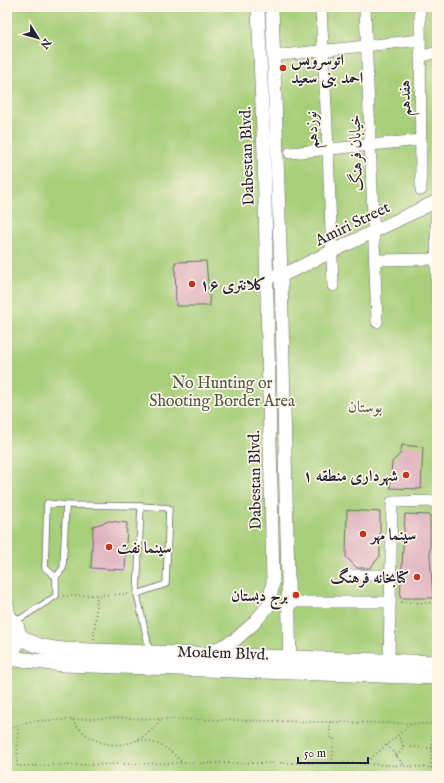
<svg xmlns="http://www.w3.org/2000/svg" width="444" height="783" viewBox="0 0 444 783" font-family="'IM FELL English',Amiri,serif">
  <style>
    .green { fill: #a7cf7a; stroke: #64785a }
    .building { fill: #dfaebf }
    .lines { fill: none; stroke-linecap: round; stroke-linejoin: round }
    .service-casing { stroke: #6c686f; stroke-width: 7 }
    .minor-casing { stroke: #6c686f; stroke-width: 12 }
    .tertiary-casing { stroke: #6c686f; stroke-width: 14 }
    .secondary-casing { stroke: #6c686f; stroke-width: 16 }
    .path { stroke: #6c686f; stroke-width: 1.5; stroke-dasharray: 1 3; stroke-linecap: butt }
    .service { stroke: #fff; stroke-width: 5.5 }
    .minor { stroke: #fff; stroke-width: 11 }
    .tertiary { stroke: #fff; stroke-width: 13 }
    .secondary { stroke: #fff; stroke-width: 15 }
    .poi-dot { fill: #c8321e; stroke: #fcf5e5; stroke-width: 1.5 }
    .labels { text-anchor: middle; stroke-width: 3.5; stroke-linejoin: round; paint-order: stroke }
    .poi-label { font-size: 16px; font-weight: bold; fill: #22223b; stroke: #fcf5e5; text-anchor: start }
    .street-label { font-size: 16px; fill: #22223b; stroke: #fcf5e5 }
    .park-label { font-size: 16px; fill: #4a564e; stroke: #fcf5e5 }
  </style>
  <rect width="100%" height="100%" fill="#fcf5e5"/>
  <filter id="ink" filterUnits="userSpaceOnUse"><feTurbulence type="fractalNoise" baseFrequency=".025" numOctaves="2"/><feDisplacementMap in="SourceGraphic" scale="8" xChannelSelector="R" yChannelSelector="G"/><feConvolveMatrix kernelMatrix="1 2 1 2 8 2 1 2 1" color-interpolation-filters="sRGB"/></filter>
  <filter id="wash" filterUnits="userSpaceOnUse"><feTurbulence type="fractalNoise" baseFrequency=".012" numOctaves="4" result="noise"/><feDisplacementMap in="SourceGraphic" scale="16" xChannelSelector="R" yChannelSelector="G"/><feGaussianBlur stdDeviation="0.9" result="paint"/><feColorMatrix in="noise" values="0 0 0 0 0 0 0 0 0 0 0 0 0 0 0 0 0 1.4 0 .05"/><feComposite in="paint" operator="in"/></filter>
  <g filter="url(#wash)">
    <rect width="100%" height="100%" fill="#f6e9d0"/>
    <rect class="green" x="7" y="7" width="430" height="769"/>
    <g id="blocks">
      <g class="building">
        <polygon points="206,261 210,306 176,306 175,262"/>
        <polygon points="402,445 423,447 421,489 390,488 392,462 400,454"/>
        <polygon points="347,510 380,512 380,556 370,568 357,568 346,557"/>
        <polygon points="405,514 430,515 430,556 433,598 400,598"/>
        <polygon points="109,521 127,523 125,570 91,568 93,526"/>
      </g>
    </g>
  </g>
  <g filter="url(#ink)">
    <use href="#blocks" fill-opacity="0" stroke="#6c686f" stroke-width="1"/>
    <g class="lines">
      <g class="service-casing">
        <g id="service">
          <polyline points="141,506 169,508 166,584 137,594 150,653"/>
          <polyline points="56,577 45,568 47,503 66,505 141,506 137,594"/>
          <polyline points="15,622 56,596 56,577 63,568 66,505"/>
        </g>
      </g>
      <g class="minor-casing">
        <g id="minor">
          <polyline points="321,7 328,148 333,286"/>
          <polyline points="365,7 377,322"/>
          <polyline points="420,7 421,190"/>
          <polyline points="273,56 420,40"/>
          <polyline points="420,57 437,52"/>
          <polyline points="290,153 421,140"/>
          <polyline points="436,218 437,299"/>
          <polyline points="375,260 437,259"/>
          <polyline points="350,575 391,575"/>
          <polyline points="288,602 390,602"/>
          <polyline points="389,661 392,502 437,501"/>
        </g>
      </g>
      <g class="tertiary-casing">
        <g id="tertiary">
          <polyline points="272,7 281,276 290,668"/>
          <polyline points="274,276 281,276 437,201"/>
          <polyline points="7,604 9,617"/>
          <polyline points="204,655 235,640 253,624 269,605 273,582 264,153 258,7"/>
        </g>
      </g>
      <g class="secondary-casing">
        <g id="secondary">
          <path d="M7,616c17,11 12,30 0,42"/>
          <path d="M18,635c16,11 27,13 46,15l373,13"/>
          <polyline points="7,658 63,664 437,677"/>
        </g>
      </g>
      <g class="path">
        <polyline points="63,596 129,594"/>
        <polyline points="401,602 437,603"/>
        <polyline points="94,639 97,595"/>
        <path d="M72,720c24,33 66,33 89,-1"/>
        <polyline points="330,722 330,737 334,738 332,763"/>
        <polyline points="18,725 17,766 182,763 353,763 437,768"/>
        <polyline points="7,729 31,721 116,718 437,724"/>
        <path d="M138,740c19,1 33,9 44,23"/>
        <polyline points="387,745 405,766"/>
        <polyline points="403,746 437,749"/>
        <path d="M396,756c8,-5 9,-14 1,-20"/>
        <polyline points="364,764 411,724"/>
        <polyline points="431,768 433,724"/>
      </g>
      <use href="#service" class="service"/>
      <use href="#minor" class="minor"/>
      <use href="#tertiary" class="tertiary"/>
      <use href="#secondary" class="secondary"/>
    </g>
  </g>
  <g class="poi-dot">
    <circle cx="283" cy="68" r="4"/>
    <circle cx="192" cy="284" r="4"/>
    <circle cx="406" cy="475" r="4"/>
    <circle cx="363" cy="534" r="4"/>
    <circle cx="109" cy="547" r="4"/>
    <circle cx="417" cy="577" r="4"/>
    <circle cx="296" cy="595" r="4"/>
  </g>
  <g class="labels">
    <g class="poi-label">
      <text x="291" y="65">اتوسرویس<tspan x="291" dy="18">احمد بنی سعید</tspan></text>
      <text x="200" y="290">کلانتری ۱۶</text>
      <text x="398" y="481" text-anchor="end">شهرداری منطقه ۱</text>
      <text x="371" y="540">سینما مهر</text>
      <text x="117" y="553">سینما نفت</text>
      <text x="409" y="583" text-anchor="end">کتابخانه فرهنگ</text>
      <text x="288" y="601" text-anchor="end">برج دبستان</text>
    </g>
    <g class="street-label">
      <text transform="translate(404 98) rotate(-91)" y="6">هفدهم</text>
      <text transform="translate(311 130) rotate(-93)" y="6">نوزدهم</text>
      <text transform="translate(355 153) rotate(-92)" y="6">خیابان فرهنگ</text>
      <text transform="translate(246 156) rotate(-92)" y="6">Dabestan Blvd.</text>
      <text transform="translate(352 223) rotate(-26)" y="6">Amiri Street</text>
      <text transform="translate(254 480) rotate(-91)" y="6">Dabestan Blvd.</text>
      <text transform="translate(223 652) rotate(2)" y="6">Moalem Blvd.</text>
    </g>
    <g class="park-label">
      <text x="222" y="388">No Hunting or<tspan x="222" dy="18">Shooting Border Area</tspan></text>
      <text x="365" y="412">بوستان</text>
    </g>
  </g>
  <rect width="444" height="783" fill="none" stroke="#fcf5e5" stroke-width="24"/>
  <g transform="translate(38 38) rotate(127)" stroke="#fcf5e5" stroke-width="3" paint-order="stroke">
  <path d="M0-3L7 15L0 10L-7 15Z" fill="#22223b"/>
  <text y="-6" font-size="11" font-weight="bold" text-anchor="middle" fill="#22223b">N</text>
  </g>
  <path d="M298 757v6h70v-6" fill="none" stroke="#22223b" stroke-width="2"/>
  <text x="304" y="757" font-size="12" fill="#22223b" stroke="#fcf5e5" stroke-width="3" paint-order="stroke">50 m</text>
</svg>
